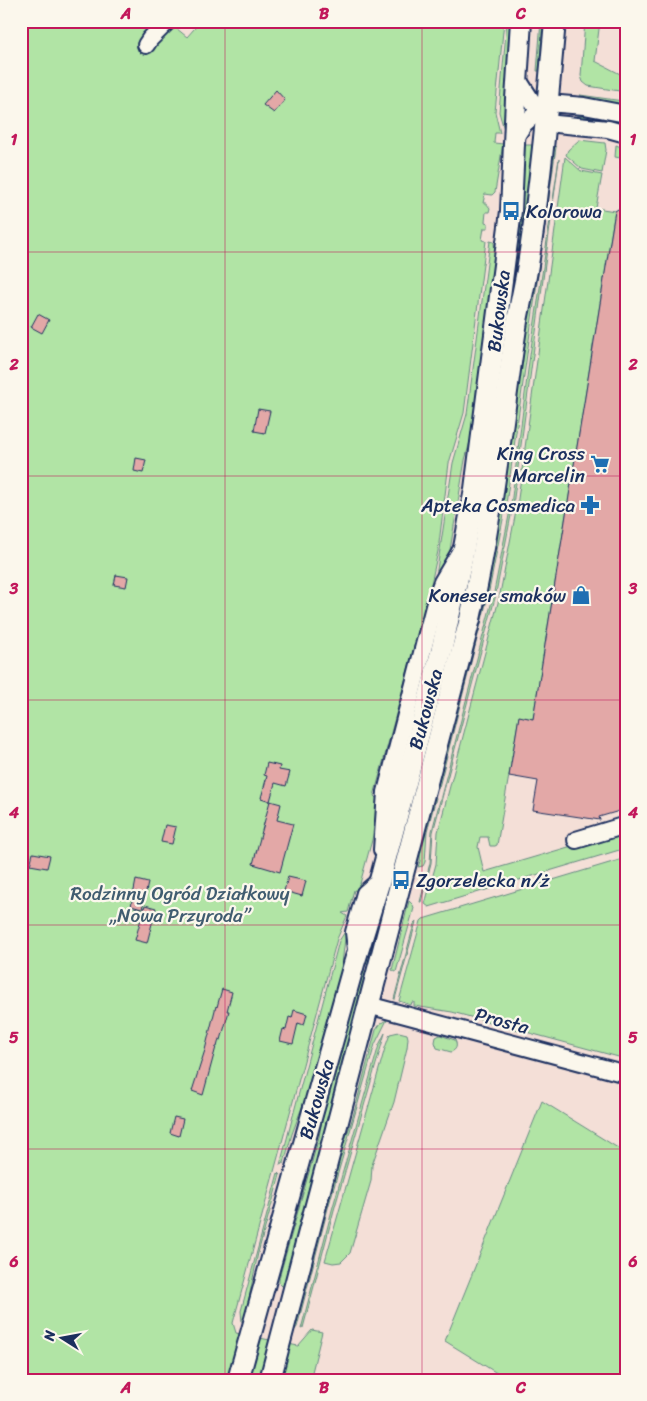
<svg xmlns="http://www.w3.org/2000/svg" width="647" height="1401" viewBox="0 0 647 1401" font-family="Sriracha,sans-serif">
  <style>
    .green { fill: #b1e4a5; stroke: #668a82 }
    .building { fill: #e3a8a7; stroke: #1b2f5e }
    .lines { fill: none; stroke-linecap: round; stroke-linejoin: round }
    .minor-casing { stroke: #1b2f5e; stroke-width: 20 }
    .major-casing { stroke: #1b2f5e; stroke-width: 24 }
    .minor { stroke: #fbf7ec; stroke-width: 16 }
    .major { stroke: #fbf7ec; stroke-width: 20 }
    .grid { fill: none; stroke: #c2185b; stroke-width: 1; stroke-opacity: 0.55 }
    .labels { text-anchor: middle; stroke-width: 4.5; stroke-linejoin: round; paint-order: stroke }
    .poi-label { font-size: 19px; fill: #1b2f5e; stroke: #fbf7ec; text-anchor: end }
    .street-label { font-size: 19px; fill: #1b2f5e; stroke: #fbf7ec }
    .park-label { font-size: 19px; fill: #405c70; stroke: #fbf7ec }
    .neatline { fill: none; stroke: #c2185b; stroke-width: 2 }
    .grid-label { font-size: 16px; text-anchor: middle; font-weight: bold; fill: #c2185b }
  </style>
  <rect width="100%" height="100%" fill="#f4dfd7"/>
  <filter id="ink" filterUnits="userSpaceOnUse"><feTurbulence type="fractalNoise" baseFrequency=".02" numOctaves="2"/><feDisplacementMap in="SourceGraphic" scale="10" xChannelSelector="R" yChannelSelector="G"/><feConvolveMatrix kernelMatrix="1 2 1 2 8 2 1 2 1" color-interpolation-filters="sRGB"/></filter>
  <g filter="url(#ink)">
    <g class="green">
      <polygon points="21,21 158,21 168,29 176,28 187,37 201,21 504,21 495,112 500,133 495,133 494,143 503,144 495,192 492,195 485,194 483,203 486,203 490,208 489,212 486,212 485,222 488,223 488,228 484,228 482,240 486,241 464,413 449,463 438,551 431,584 374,796 378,800 372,840 358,891 354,890 348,912 342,913 347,916 337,939 233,1323 236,1333 298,1346 312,1330 322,1332 310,1380 21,1380"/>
      <polygon points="507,21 514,21 505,133 499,112"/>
      <polygon points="541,21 543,21 539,71 537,71"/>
      <polygon points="585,21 600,21 595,61 626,77 626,92 588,86 583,82 581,76"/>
      <polygon points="580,95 623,101 626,102 626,105 586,98"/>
      <polygon points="578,115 621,121 626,122 626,128 577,120"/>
      <polygon points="579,140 605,143 606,150 602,173 582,169 566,155 568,150"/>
      <polygon points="520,145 534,145 495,440 471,583 420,783 413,782 451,638"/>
      <polygon points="616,145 626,149 626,159 615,157"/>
      <polygon points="554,146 556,147 506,504 488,596 439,787 436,788 524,320 537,261"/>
      <polygon points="565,157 581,171 602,175 596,208 615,211 533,719 519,717 497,845 495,846 490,846 488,837 480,837 478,847 484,872 626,830 626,848 429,907 425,904 436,864 438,832 499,599 517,506"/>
      <polygon points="559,159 513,505 495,598 433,832 431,863 421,902 420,902 430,863 432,831 493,597 511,505 529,362"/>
      <polygon points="490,241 494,242 496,265 475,423 465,460 447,568 436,576 453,463 467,414"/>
      <polygon points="434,795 436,798 427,831 425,862 423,866 418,867 420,861 421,830"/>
      <polygon points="626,858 626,1059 452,1012 414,1006 414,1002 412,1002 411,1005 399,1001 421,921 423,919"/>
      <polygon points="409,901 413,905 414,908 396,972 392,970"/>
      <polygon points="416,922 395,999 394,999 414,924"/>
      <polygon points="346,930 342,964 345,965 315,1072 292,1134 284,1163 280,1165 339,941"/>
      <polygon points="372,933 378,934 370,965 363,963"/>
      <polygon points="361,970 368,972 286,1285 282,1286 279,1283 279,1278 319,1137 327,1090"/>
      <polygon points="429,1014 450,1018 626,1065 626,1068"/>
      <polygon points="387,1020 375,1044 328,1208 297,1327 292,1334 334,1171 352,1120 376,1030 381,1023"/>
      <polygon points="399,1032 407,1034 408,1038 407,1048 394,1102 372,1165 371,1181 350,1253 341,1262 333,1263 325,1261 385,1048 390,1034"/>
      <polygon points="385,1033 334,1210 303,1328 301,1329 332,1210 379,1045"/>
      <path d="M440,1035l15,5c3,6 1,10 -4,12l-14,-4 -2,-6 1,-5z"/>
      <polygon points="542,1101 626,1153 626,1380 508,1380 445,1341"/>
      <polygon points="278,1173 280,1175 258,1253 244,1323 242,1322 241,1311"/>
    </g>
    <g class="building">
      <polygon points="276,90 285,100 274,113 263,105"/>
      <polygon points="626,204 626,809 599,817 600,820 533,810 538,781 509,776 519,716 533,719 615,211"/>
      <polygon points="38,314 49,320 42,333 31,327"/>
      <polygon points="258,409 270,411 265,433 254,431"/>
      <polygon points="136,458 146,460 143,473 134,471"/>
      <polygon points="116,575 128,577 126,587 114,585"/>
      <polygon points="267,763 280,766 279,770 290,772 286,786 275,783 270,801 261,798 267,776 264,775"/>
      <polygon points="270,801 281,804 277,820 293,824 280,872 253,864"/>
      <polygon points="165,825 176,827 172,844 161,842"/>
      <polygon points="33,853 50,856 47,868 30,865"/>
      <polygon points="288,877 306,881 302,896 284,891"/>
      <polygon points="136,880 148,883 142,909 131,906"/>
      <polygon points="145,905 156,908 147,943 135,940"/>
      <polygon points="222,989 232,992 227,1011 229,1011 221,1040 219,1039 217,1047 216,1047 203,1095 192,1091 205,1050 216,1006 217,1007"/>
      <polygon points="294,1010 307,1014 304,1025 298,1023 293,1044 280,1041 283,1029 286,1030 289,1017 292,1018"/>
      <polygon points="174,1117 183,1119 179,1136 170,1133"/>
    </g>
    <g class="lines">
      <g class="minor-casing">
        <g id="minor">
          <polyline points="146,45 150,39 168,21"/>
          <polyline points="517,78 546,123 608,129 626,134"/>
          <polyline points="514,139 524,124 548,103 584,106 626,114"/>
          <polyline points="576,840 626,825"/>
          <polyline points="382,850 386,792 437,595 442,582 461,550"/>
          <polyline points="356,949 354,932 365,893 380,880 380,877"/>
          <polyline points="368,1005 626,1074"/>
        </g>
      </g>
      <g class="major-casing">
        <g id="major">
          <polyline points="238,1380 354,964 380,880 441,652 461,564 475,489 511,211 516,99 521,21"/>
          <path d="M270,1380l200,-761c22,-98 32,-198 47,-298 4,-21 9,-42 12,-63 12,-79 19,-158 26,-237"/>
        </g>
      </g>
      <use href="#minor" class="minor"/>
      <use href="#major" class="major"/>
    </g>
  </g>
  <path class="grid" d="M225,21v1359M422,21v1359M21,252h605M21,476h605M21,700h605M21,925h605M21,1149h605"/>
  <defs>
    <g id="bus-bare" transform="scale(1.5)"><path d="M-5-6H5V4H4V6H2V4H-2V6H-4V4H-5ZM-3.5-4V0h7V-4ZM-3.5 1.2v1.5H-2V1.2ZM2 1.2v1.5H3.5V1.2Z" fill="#1f6fb2" stroke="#fbf7ec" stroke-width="2.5" paint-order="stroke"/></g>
    <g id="supermarket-bare" transform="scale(1.5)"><path d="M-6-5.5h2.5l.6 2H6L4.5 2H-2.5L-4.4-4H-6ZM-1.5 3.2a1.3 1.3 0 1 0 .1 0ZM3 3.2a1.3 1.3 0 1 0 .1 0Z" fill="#1f6fb2" stroke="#fbf7ec" stroke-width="2.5" paint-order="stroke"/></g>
    <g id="pharmacy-bare" transform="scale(1.5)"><path d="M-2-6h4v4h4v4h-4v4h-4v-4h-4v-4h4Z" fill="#1f6fb2" stroke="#fbf7ec" stroke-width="2.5" paint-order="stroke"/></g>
    <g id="shop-bare" transform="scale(1.5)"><path d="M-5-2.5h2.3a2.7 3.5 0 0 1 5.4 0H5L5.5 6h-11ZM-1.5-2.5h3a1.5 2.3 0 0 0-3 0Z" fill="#1f6fb2" stroke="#fbf7ec" stroke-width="2.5" paint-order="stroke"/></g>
  </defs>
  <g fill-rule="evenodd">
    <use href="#bus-bare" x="511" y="211"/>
    <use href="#supermarket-bare" x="600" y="464"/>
    <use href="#pharmacy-bare" x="590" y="505"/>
    <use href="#shop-bare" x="581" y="595"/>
    <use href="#bus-bare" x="401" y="880"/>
  </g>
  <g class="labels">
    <g class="poi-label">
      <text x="526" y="218" text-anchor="start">Kolorowa</text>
      <text x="585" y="460">King Cross<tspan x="585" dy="22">Marcelin</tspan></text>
      <text x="575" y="512">Apteka Cosmedica</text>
      <text x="566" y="602">Koneser smaków</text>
      <text x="416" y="887" text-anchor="start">Zgorzelecka n/ż</text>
    </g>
    <g class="street-label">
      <text transform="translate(498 311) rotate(-83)" y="7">Bukowska</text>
      <text transform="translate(425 709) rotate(-75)" y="7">Bukowska</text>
      <text transform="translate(502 1020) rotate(15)" y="7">Prosta</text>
      <text transform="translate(316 1099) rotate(-74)" y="7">Bukowska</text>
    </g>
    <g class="park-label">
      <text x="180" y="900">Rodzinny Ogród Działkowy<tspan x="180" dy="22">„Nowa Przyroda”</tspan></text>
    </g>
  </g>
  <rect width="647" height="1401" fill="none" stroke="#fbf7ec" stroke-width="55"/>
  <g transform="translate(62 1338) rotate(281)" stroke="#fbf7ec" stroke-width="4" paint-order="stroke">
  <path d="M0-4L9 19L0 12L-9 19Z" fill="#1b2f5e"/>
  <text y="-8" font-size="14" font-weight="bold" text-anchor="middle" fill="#1b2f5e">N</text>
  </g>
  <rect x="28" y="28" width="592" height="1346" class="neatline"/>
  <g class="grid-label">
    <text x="126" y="19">A</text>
    <text x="324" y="19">B</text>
    <text x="521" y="19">C</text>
    <text x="14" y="145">1</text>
    <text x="633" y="145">1</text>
    <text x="14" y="370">2</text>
    <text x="633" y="370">2</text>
    <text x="14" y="594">3</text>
    <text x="633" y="594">3</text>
    <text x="14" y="818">4</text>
    <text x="633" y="818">4</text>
    <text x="14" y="1043">5</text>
    <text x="633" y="1043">5</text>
    <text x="14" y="1267">6</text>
    <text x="633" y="1267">6</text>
    <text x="126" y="1393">A</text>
    <text x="324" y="1393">B</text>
    <text x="521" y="1393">C</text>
  </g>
</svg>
